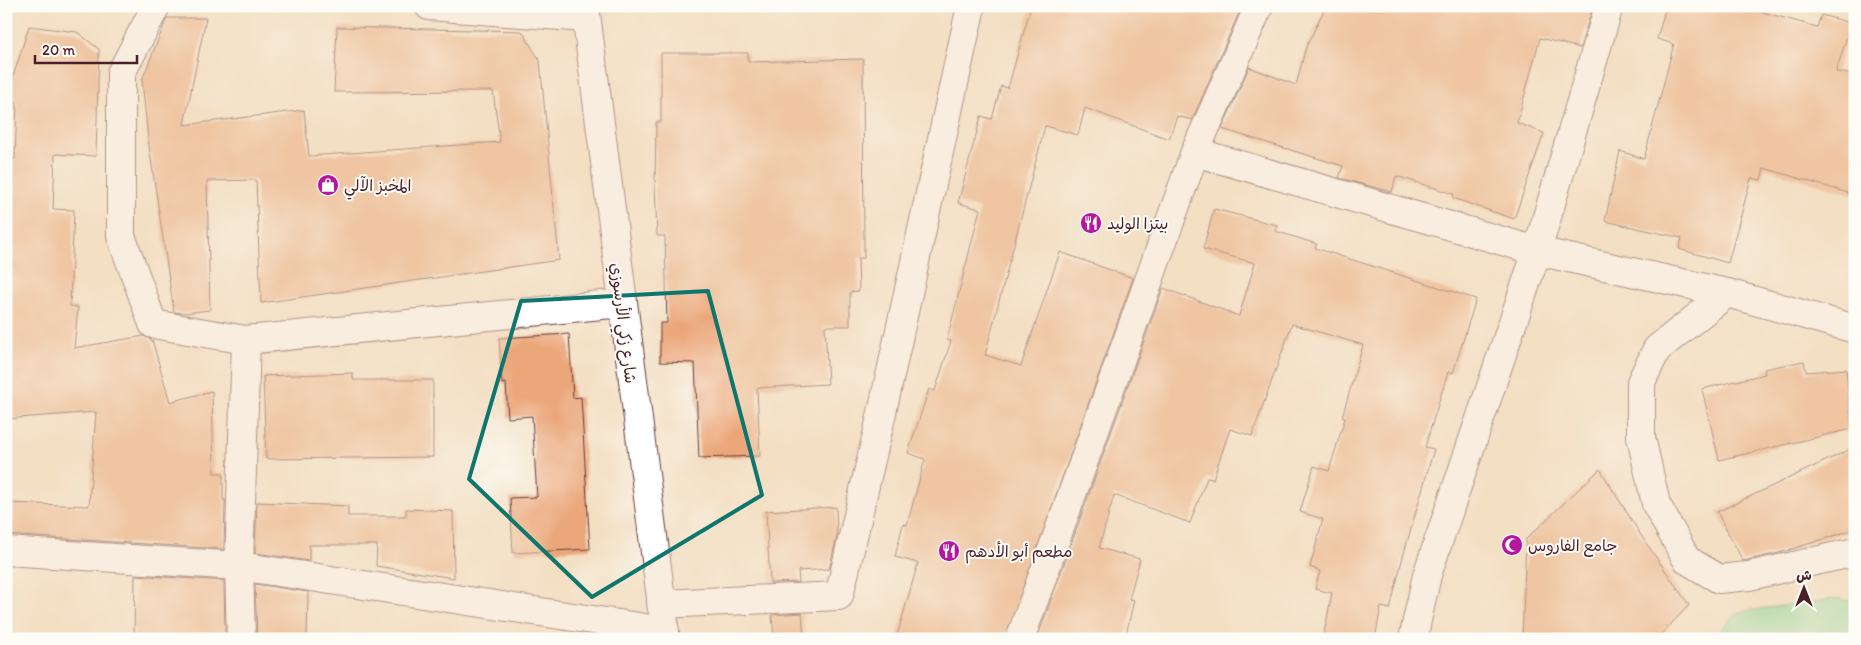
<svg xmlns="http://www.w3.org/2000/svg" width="1861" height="645" viewBox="0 0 1861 645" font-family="Itim,'Playpen Sans Arabic',sans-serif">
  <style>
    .green { fill: #86dda1; stroke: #687e66 }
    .building { fill: #eba77a }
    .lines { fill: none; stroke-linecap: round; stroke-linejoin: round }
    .minor-casing { stroke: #633c42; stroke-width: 30 }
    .minor { stroke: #fff; stroke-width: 28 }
    .marked { fill: none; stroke: #0f766e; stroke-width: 4; stroke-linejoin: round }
    .labels { text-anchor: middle; stroke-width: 4; stroke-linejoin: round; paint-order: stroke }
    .poi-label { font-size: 16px; fill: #4a1f2b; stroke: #fdfcf7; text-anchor: start }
    .street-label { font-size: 16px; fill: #4a1f2b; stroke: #fdfcf7 }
  </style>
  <rect width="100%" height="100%" fill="#fdfcf7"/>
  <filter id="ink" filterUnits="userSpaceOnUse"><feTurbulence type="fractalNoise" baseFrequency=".02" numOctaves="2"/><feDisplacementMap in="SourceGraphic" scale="10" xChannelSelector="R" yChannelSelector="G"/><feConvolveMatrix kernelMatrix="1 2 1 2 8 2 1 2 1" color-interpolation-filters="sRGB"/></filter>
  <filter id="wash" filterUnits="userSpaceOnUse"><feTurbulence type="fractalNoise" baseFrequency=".0096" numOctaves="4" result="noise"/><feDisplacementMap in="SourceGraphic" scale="20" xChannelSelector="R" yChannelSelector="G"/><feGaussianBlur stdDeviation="1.12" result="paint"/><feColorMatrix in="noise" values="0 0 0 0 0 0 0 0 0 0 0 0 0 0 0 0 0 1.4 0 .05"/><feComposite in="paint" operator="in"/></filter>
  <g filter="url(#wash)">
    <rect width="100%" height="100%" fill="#f3dfc2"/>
    <polygon class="green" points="1840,598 1855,603 1855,639 1711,639 1738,612"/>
    <g id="blocks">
      <g class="building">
        <polygon points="1031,6 1242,6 1192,120 1177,116 1169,139 1085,108 1078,135 1045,126 985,355 1021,366 1060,252 1133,278 1005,639 896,639 918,563 895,557 903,524 907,525 925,459 908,453 929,389 935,391 951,341 947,340 980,209 958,203 981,116 992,119 1001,86 1008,88"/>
        <polygon points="1326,6 1593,6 1580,48 1540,38 1517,123 1544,133 1514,219 1453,198 1454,194 1396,176 1392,192 1339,178 1343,166 1222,129 1249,67 1296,85 1306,47"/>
        <polygon points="1666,6 1741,6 1817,27 1821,15 1851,23 1836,72 1855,75 1855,195 1764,168 1761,180 1751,178 1728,263 1679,249 1682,238 1605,221 1620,151 1644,159 1674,44 1657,39"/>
        <polygon points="167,18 206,18 184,125 304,110 309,156 500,142 493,91 334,92 337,27 522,31 540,61 559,260 261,303 256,180 207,181 210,310 184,313 174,312 148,139 142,80"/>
        <polygon points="29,26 77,32 99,49 96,156 55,154 53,209 74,210 70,306 78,307 74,348 144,336 152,340 170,402 212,391 214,473 223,473 223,500 225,500 224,549 6,535 6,503 89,506 96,412 6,419 6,159 15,159 17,102 6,102 6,99"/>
        <polygon points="661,53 748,53 748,62 863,59 864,258 858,258 859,291 850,292 850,326 825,326 828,384 757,388 760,456 699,458 695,363 660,362 660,323 667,323 665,236 657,236 655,184 656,122 661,122"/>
        <polygon points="1214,209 1277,225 1275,231 1317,244 1315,248 1476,299 1453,373 1448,372 1425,447 1434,449 1402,560 1390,609 1381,607 1375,639 1323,639 1332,593 1315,589 1320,571 1310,567 1323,519 1300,512 1314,466 1329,471 1345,418 1342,417 1363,345 1292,324 1252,436 1230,429 1213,479 1207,478 1190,523 1114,495 1099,548 1140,559 1129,599 1134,600 1125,639 1037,639 1163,288 1239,316 1255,263 1203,249"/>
        <polygon points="569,334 573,398 581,397 590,549 513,553 510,498 537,497 532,416 508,418 506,383 502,384 499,338"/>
        <polygon points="1804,361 1806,372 1846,369 1852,429 1719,460 1702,389 1765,374 1764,369"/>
        <polygon points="353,373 353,380 433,380 433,457 266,459 263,376"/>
        <polygon points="1855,447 1855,529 1783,552 1743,561 1717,512"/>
        <polygon points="1600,469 1642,537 1689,605 1657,639 1522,639 1526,539"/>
        <polygon points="257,502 348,506 348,516 406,516 406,509 453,511 454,578 376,566 377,545 309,545 309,561 255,553"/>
        <polygon points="836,507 837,536 829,569 798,571 799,582 770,583 766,511"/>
        <polygon points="135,575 224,581 225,639 134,639"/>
        <polygon points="255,584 308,592 307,638 257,637"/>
        <polygon points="802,613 804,639 774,639 772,615"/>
      </g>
    </g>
  </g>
  <g filter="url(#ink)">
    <use href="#blocks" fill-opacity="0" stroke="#633c42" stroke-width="1"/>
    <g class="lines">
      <g class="minor-casing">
        <g id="minor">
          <polyline points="156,6 121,73 121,236 153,324 246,340 239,566 241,639"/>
          <polyline points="429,6 586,18"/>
          <polyline points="585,6 664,622"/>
          <polyline points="1195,152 1537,251 1727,293 1855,329"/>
          <polyline points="1727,293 1657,349 1641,382 1641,437 1656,504 1687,560 1719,579 1749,576 1855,552"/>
          <polyline points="246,340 622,303"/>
          <polyline points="6,551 239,566 665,631"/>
          <polyline points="661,604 839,596 879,426 971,6"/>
          <polyline points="1020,639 1195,152 1259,6"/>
          <polyline points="1413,639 1427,575 1537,251 1609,6"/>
        </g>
      </g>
      <use href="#minor" class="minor"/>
    </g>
  </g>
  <path d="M0 0H1861V645H0ZM708,291l54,204 -170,102 -123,-118 52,-178z" fill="#f3dfc2" fill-opacity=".55" fill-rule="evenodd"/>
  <path class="marked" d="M708,291l54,204 -170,102 -123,-118 52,-178z"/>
  <defs>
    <g id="shop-disc" transform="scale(1.125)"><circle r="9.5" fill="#b5179e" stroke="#fdfcf7"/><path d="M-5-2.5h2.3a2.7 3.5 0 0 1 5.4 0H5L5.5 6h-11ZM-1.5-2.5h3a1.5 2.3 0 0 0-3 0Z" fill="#fff"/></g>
    <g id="restaurant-disc" transform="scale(1.125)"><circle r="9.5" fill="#b5179e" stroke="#fdfcf7"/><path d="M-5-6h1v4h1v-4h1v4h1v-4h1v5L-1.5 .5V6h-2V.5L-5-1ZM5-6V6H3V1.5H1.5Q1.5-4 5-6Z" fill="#fff"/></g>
    <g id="mosque-disc" transform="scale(1.125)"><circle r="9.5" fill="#b5179e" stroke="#fdfcf7"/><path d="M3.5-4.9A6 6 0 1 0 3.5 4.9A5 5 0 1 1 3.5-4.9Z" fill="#fff"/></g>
  </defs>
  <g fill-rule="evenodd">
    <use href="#shop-disc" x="328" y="185"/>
    <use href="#restaurant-disc" x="1091" y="223"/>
    <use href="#mosque-disc" x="1512" y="545"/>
    <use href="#restaurant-disc" x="949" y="551"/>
  </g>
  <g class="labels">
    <g class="poi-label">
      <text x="344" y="191">المخبز الآلي</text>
      <text x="1107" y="229">بيتزا الوليد</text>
      <text x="1528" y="551">جامع الفاروس</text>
      <text x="965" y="557">مطعم أبو الأدهم</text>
    </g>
    <g class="street-label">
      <text transform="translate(624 323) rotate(83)" y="6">شارع زكي الأرسوزي</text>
    </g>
  </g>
  <rect width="1861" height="645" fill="none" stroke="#fdfcf7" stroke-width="25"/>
  <g transform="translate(1804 588)" stroke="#fdfcf7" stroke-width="4" paint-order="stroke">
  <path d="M0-4L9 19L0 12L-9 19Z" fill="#4a1f2b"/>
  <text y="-8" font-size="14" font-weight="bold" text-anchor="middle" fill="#4a1f2b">ش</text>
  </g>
  <path d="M35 55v8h102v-8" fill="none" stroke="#4a1f2b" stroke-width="2.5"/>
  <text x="42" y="55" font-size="15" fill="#4a1f2b" stroke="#fdfcf7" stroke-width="4" paint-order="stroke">20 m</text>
</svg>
